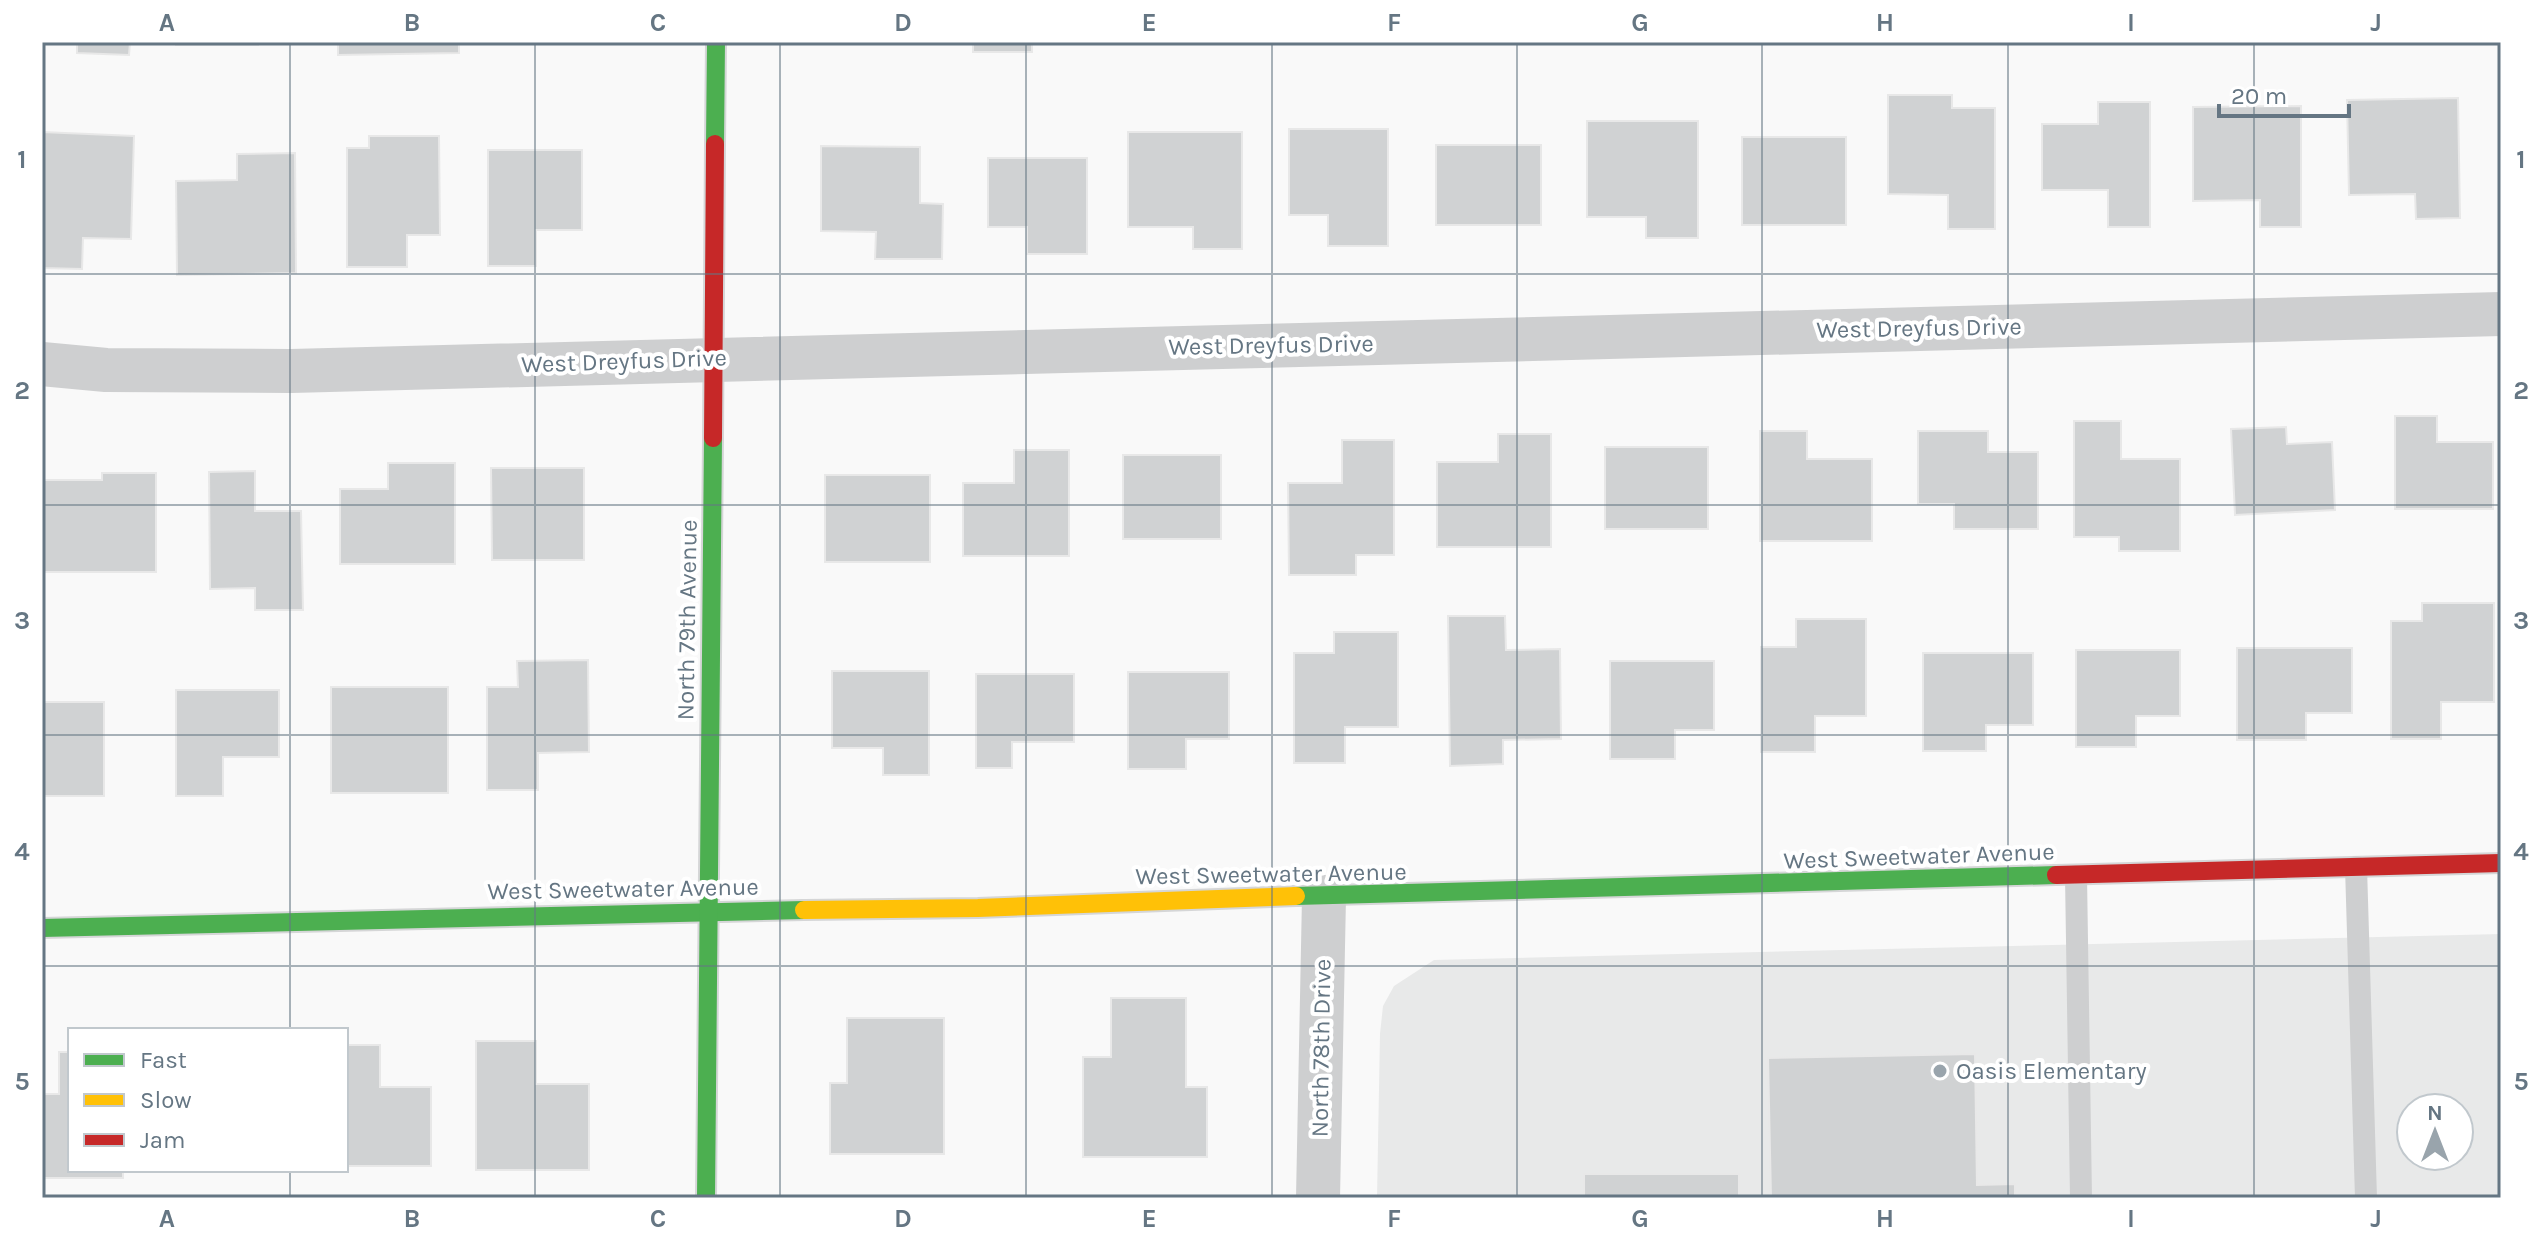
<svg xmlns="http://www.w3.org/2000/svg" width="2543" height="1240" viewBox="0 0 2543 1240" font-family="Karla,sans-serif">
  <style>
    .built { fill: #e8e9e9; fill-rule: evenodd }
    .building { fill: #d0d2d3; stroke: #e8e8e8; stroke-width: 2 }
    .lines { fill: none; stroke-linecap: round; stroke-linejoin: round }
    .fast-casing { stroke: #d5d6d7; stroke-width: 22 }
    .slow-casing { stroke: #d5d6d7; stroke-width: 22 }
    .jam-casing { stroke: #d5d6d7; stroke-width: 22 }
    .lane { stroke: #cecfd0; stroke-width: 22 }
    .street { stroke: #cecfd0; stroke-width: 44 }
    .fast { stroke: #4caf50; stroke-width: 18 }
    .slow { stroke: #ffc107; stroke-width: 18 }
    .jam { stroke: #c62828; stroke-width: 18 }
    .grid { fill: none; stroke: #657683; stroke-width: 2; stroke-opacity: 0.55 }
    .poi-dot { fill: #99a4ac; stroke: #fff; stroke-width: 3 }
    .labels { text-anchor: middle; stroke-width: 8; stroke-linejoin: round; paint-order: stroke }
    .street-label { font-size: 24px; fill: #657683; stroke: #fff }
    .poi-label { font-size: 24px; fill: #657683; stroke: #fff; text-anchor: start }
    .neatline { fill: none; stroke: #657683; stroke-width: 3 }
    .grid-label { font-size: 26px; text-anchor: middle; font-weight: bold; fill: #657683 }
  </style>
  <rect width="100%" height="100%" fill="#f9f9f9"/>
  <path class="built" d="M2501,934v264h-1124l3,-164 3,-28 11,-20 40,-26zM2411,1108h48v48h-48z"/>
  <g class="building">
    <polygon points="77,42 130,42 129,55 77,53"/>
    <rect x="176" y="42" width="82" height="3"/>
    <polygon points="338,42 459,42 459,53 338,55"/>
    <rect x="973" y="42" width="59" height="10"/>
    <polygon points="1888,95 1952,95 1952,108 1995,108 1995,229 1948,229 1948,195 1888,194"/>
    <polygon points="2458,98 2460,218 2416,219 2415,194 2349,195 2347,100"/>
    <polygon points="2098,102 2150,102 2150,227 2108,227 2108,190 2042,190 2042,124 2098,124"/>
    <polygon points="2301,106 2301,227 2260,227 2260,200 2193,201 2193,107"/>
    <polygon points="1587,121 1698,121 1698,238 1646,238 1646,217 1587,217"/>
    <polygon points="1289,129 1388,129 1388,246 1328,246 1328,215 1289,215"/>
    <polygon points="42,132 134,136 131,239 83,238 82,269 42,268"/>
    <polygon points="1128,132 1242,132 1242,249 1193,249 1193,227 1128,227"/>
    <polygon points="369,136 439,136 440,235 407,235 407,267 347,267 347,148 369,148"/>
    <rect x="1742" y="137" width="104" height="88"/>
    <rect x="1436" y="145" width="105" height="80"/>
    <polygon points="821,146 920,147 920,203 943,204 942,259 875,259 876,232 821,231"/>
    <polygon points="488,150 582,150 582,230 536,230 536,266 488,266"/>
    <polygon points="295,153 296,273 177,275 176,181 237,180 237,154"/>
    <polygon points="988,158 1087,158 1087,254 1027,254 1027,227 988,227"/>
    <polygon points="2395,416 2437,416 2437,442 2493,442 2493,509 2395,509"/>
    <polygon points="2074,421 2121,421 2121,459 2180,459 2180,551 2119,551 2119,537 2074,537"/>
    <polygon points="2286,427 2287,444 2332,442 2335,510 2235,515 2231,429"/>
    <polygon points="1760,431 1807,431 1807,459 1872,459 1872,541 1760,541"/>
    <polygon points="1918,431 1988,431 1988,452 2038,452 2038,529 1954,529 1954,504 1918,504"/>
    <polygon points="1498,434 1551,434 1551,547 1437,547 1437,462 1498,462"/>
    <polygon points="1342,440 1394,440 1394,555 1356,555 1356,575 1289,575 1288,483 1342,483"/>
    <rect x="1605" y="447" width="103" height="82"/>
    <polygon points="1014,450 1069,450 1069,556 963,556 963,483 1014,483"/>
    <rect x="1123" y="455" width="98" height="84"/>
    <polygon points="388,463 455,463 455,564 340,564 340,489 388,489"/>
    <polygon points="491,468 584,468 584,560 492,560"/>
    <polygon points="255,471 255,511 301,511 303,610 255,610 255,588 210,589 209,472"/>
    <polygon points="102,473 156,473 156,572 42,572 42,480 102,480"/>
    <rect x="825" y="475" width="105" height="87"/>
    <polygon points="2422,603 2494,603 2494,702 2441,702 2441,739 2391,739 2391,621 2422,621"/>
    <polygon points="1448,616 1505,616 1506,650 1560,649 1561,739 1503,740 1503,764 1450,766"/>
    <polygon points="1796,619 1866,619 1866,716 1815,716 1815,752 1761,752 1761,647 1796,647"/>
    <polygon points="1334,632 1398,632 1398,727 1345,727 1345,763 1294,763 1294,653 1334,653"/>
    <polygon points="2237,648 2352,648 2352,713 2306,713 2306,740 2237,740"/>
    <polygon points="2076,650 2180,650 2180,716 2136,716 2136,747 2076,747"/>
    <polygon points="1923,653 2033,653 2033,725 1986,725 1986,751 1923,751"/>
    <polygon points="588,660 589,752 538,753 538,790 487,790 487,687 518,687 517,661"/>
    <polygon points="1610,661 1714,661 1714,730 1675,730 1675,759 1610,759"/>
    <polygon points="832,671 929,671 929,775 883,775 883,748 832,748"/>
    <polygon points="1128,672 1229,672 1229,739 1186,739 1186,769 1128,769"/>
    <polygon points="976,674 1074,674 1074,742 1012,742 1012,768 976,768"/>
    <rect x="331" y="687" width="117" height="106"/>
    <polygon points="176,690 279,690 279,757 223,757 223,796 176,796"/>
    <rect x="42" y="702" width="62" height="94"/>
    <polygon points="1111,998 1186,998 1186,1087 1207,1087 1207,1157 1083,1157 1083,1057 1111,1057"/>
    <polygon points="847,1018 944,1018 944,1154 830,1154 830,1083 847,1083"/>
    <polygon points="476,1041 536,1041 536,1084 589,1084 589,1170 476,1170"/>
    <polygon points="346,1045 380,1045 380,1087 431,1087 431,1166 346,1166"/>
    <polygon points="59,1052 70,1052 70,1170 123,1170 123,1178 42,1178 42,1094 59,1094"/>
    <polygon points="1975,1054 1977,1185 2015,1184 2015,1198 1771,1198 1768,1058"/>
    <rect x="1584" y="1174" width="155" height="24"/>
  </g>
  <g class="lines">
    <g class="fast-casing">
      <g id="fast">
        <polyline points="715,144 716,42"/>
        <polyline points="1296,896 2056,875"/>
        <polyline points="42,928 804,910"/>
        <polyline points="706,1198 713,438"/>
      </g>
    </g>
    <g class="slow-casing">
      <polyline id="slow" points="804,910 978,908 1296,896"/>
    </g>
    <g class="jam-casing">
      <g id="jam">
        <polyline points="713,438 715,144"/>
        <polyline points="2056,875 2501,863"/>
      </g>
    </g>
    <g class="lane">
      <polyline points="2356,867 2366,1198"/>
      <polyline points="2076,876 2081,1198"/>
    </g>
    <g class="street">
      <polyline points="42,364 106,370 291,371 2501,314"/>
      <polyline points="1318,1198 1324,897"/>
    </g>
    <use href="#fast" class="fast"/>
    <use href="#slow" class="slow"/>
    <use href="#jam" class="jam"/>
  </g>
  <path class="grid" d="M290,42v988M535,42v1156M780,42v1156M1026,42v1156M1272,42v1156M1517,42v1156M1762,42v1156M2008,42v1156M2254,42v1156M42,274h2459M42,505h2459M42,735h2459M42,966h2459M290,1170v28"/>
  <circle class="poi-dot" cx="1940" cy="1071" r="8"/>
  <g class="labels">
    <g class="street-label">
      <text transform="translate(1919 328) rotate(-1)" y="8">West Dreyfus Drive</text>
      <text transform="translate(1271 345) rotate(-1)" y="8">West Dreyfus Drive</text>
      <text transform="translate(624 361) rotate(-2)" y="8">West Dreyfus Drive</text>
      <text transform="translate(687 620) rotate(-89)" y="8">North 79th Avenue</text>
      <text transform="translate(1919 856) rotate(-2)" y="8">West Sweetwater Avenue</text>
      <text transform="translate(1271 874) rotate(-1)" y="8">West Sweetwater Avenue</text>
      <text transform="translate(623 889) rotate(-1)" y="8">West Sweetwater Avenue</text>
      <text transform="translate(1321 1048) rotate(-89)" y="8">North 78th Drive</text>
    </g>
    <g class="poi-label">
      <text x="1956" y="1079">Oasis Elementary</text>
    </g>
  </g>
  <rect width="2543" height="1240" fill="none" stroke="#ffffff" stroke-width="88"/>
  <rect x="68" y="1028" width="280" height="144" fill="#ffffff" stroke="#c1c8cd" stroke-width="2"/>
  <rect x="84" y="1054" width="40" height="12" fill="#4caf50" stroke="#c1c8cd" stroke-width="2"/>
  <text x="140" y="1068" font-size="24" fill="#657683">Fast</text>
  <rect x="84" y="1094" width="40" height="12" fill="#ffc107" stroke="#c1c8cd" stroke-width="2"/>
  <text x="140" y="1108" font-size="24" fill="#657683">Slow</text>
  <rect x="84" y="1134" width="40" height="12" fill="#c62828" stroke="#c1c8cd" stroke-width="2"/>
  <text x="140" y="1148" font-size="24" fill="#657683">Jam</text>
  <g transform="translate(2435 1132)"><circle r="38" fill="#ffffff" stroke="#c1c8cd" stroke-width="2"/>
  <path d="M0-6L14 30L0 20L-14 30Z" fill="#99a4ac"/>
  <text y="-12" font-size="22" font-weight="bold" text-anchor="middle" fill="#657683">N</text>
  </g>
  <path d="M2219 104v12h130v-12" fill="none" stroke="#657683" stroke-width="4"/>
  <text x="2231" y="104" font-size="24" fill="#657683" stroke="#ffffff" stroke-width="6" paint-order="stroke">20 m</text>
  <rect x="44" y="44" width="2455" height="1152" class="neatline"/>
  <g class="grid-label">
    <text x="167" y="31">A</text>
    <text x="412" y="31">B</text>
    <text x="658" y="31">C</text>
    <text x="903" y="31">D</text>
    <text x="1149" y="31">E</text>
    <text x="1394" y="31">F</text>
    <text x="1640" y="31">G</text>
    <text x="1885" y="31">H</text>
    <text x="2131" y="31">I</text>
    <text x="2376" y="31">J</text>
    <text x="22" y="168">1</text>
    <text x="2521" y="168">1</text>
    <text x="22" y="399">2</text>
    <text x="2521" y="399">2</text>
    <text x="22" y="629">3</text>
    <text x="2521" y="629">3</text>
    <text x="22" y="860">4</text>
    <text x="2521" y="860">4</text>
    <text x="22" y="1090">5</text>
    <text x="2521" y="1090">5</text>
    <text x="167" y="1227">A</text>
    <text x="412" y="1227">B</text>
    <text x="658" y="1227">C</text>
    <text x="903" y="1227">D</text>
    <text x="1149" y="1227">E</text>
    <text x="1394" y="1227">F</text>
    <text x="1640" y="1227">G</text>
    <text x="1885" y="1227">H</text>
    <text x="2131" y="1227">I</text>
    <text x="2376" y="1227">J</text>
  </g>
</svg>
